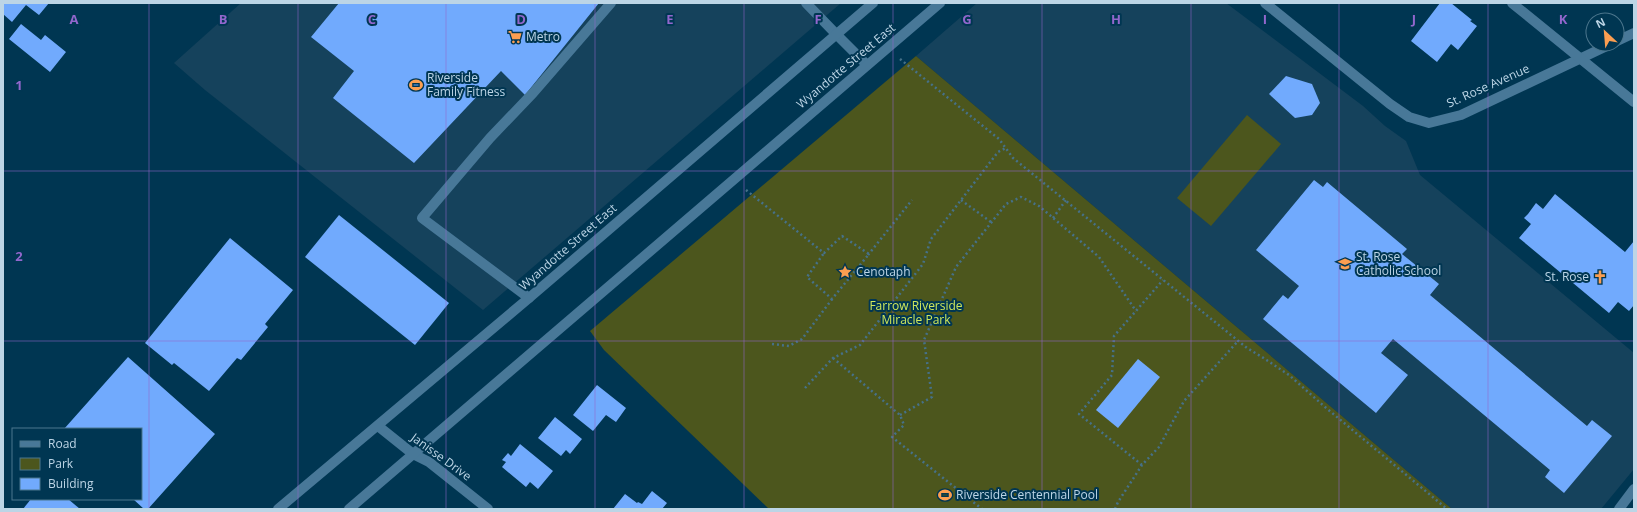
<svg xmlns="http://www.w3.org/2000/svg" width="1637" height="512" viewBox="0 0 1637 512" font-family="'Open Sans',sans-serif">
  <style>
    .built { fill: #15425c }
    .green { fill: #4c561d }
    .building { fill: #71aafd }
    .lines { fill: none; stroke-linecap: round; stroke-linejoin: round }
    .path { stroke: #467189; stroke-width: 2.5; stroke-dasharray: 2 3; stroke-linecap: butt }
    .service { stroke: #487898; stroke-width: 10 }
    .minor { stroke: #487898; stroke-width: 10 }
    .secondary { stroke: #487898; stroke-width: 10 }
    .grid { fill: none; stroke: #9267cd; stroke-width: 1; stroke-opacity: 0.55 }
    .labels { text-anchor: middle; stroke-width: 4; stroke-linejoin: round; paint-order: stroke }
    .poi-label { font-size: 12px; fill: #bcd5e6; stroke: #003652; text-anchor: start }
    .street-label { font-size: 12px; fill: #bcd5e6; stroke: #003652 }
    .park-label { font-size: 12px; fill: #cfe75b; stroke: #003652 }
    .grid-label { font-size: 13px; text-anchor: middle; font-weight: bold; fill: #9267cd; stroke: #003652; stroke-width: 4; stroke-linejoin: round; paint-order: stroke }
  </style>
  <rect width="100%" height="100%" fill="#003652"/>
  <g class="built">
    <polygon points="241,3 841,3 483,310 205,90 174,63"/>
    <polygon points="977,3 1226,3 1363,106 1385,126 1406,141 1420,175 1634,353 1634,469 1601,509 1452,509 916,56"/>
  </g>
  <g class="green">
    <polygon points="916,56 1452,509 769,509 604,350 590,331"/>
    <polygon points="1247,115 1281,144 1211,226 1177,198"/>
  </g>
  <g class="building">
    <polygon points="3,3 49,3 39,15 26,5 12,22 3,14"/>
    <polygon points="339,3 599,3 525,95 501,71 414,163 333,98 354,71 311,37"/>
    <polygon points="1440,3 1451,3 1472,20 1470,21 1477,26 1458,50 1451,44 1437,62 1411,41"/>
    <polygon points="21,24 41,40 45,35 66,52 50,72 9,39"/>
    <polygon points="1286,76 1312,84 1320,103 1312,115 1295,118 1269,94"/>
    <polygon points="1314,180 1323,187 1327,182 1407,249 1402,254 1439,284 1430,295 1587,426 1592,420 1612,436 1564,493 1545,477 1550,470 1393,339 1381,353 1408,375 1376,413 1263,319 1283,295 1288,299 1299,286 1256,250"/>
    <polygon points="1555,194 1625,252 1634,241 1634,305 1629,311 1618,302 1609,313 1519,238 1531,224 1524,218 1528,214 1536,203 1543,209"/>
    <polygon points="339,215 449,303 415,345 305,257"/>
    <polygon points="230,238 293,290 265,324 268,327 241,360 237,358 209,391 174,363 172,365 145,343"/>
    <polygon points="128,357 215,434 148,509 144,509 133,499 141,499 141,429 64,429"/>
    <polygon points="1138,359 1160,377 1118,428 1096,410"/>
    <polygon points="597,385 626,408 616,422 606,415 593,431 573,415"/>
    <polygon points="555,417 582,439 570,454 566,450 561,456 538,438"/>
    <polygon points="520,444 553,471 538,489 530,482 526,487 502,467 506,462 502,460 508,453 511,456"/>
    <polygon points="652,491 667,503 662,509 613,509 625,494 637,503 638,502 642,504"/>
    <polygon points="31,499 68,499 80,509 23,509"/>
  </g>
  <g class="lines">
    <g class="path">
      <polyline points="900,59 999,139 1013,158 1247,348 1262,357 1289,375 1325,407 1447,509"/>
      <polyline points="746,190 824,253 842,236 869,254 832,299 807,277 824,253"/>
      <polyline points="961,200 991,222"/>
      <polyline points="1053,218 1066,200"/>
      <polyline points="868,255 912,200"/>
      <polyline points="772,344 789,346 802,339 833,298"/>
      <polyline points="833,358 900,415 904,425 892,437 982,509"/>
      <polyline points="805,388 833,358 860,345 923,264 931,239 998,152 1006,148"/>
      <polyline points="900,415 932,397 924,340 956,267 1006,204 1021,197 1039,206 1099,257 1136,311"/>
      <polyline points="1142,465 1079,414 1112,375 1114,336 1163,280"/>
      <polyline points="1115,509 1118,502 1142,465 1159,447 1184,401 1238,341"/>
    </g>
    <g class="service">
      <polyline points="806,3 836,34"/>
      <polyline points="529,298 422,218 490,138 533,93 611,3"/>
    </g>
    <g class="minor">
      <polyline points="1265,3 1390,104 1409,117 1429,123 1461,115 1611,44"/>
      <polyline points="1512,3 1634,102"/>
      <polyline points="1617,41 1634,33"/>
      <polyline points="378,426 413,454 429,462 488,509"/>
      <polyline points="1619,509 1634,489"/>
    </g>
    <g class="secondary">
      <polyline points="836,34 867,65"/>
      <polyline points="278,509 529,298 873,3"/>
      <polyline points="349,509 940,3"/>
    </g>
  </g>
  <path class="grid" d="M149,3v506M298,3v506M446,3v506M595,3v506M744,3v506M893,3v506M1042,3v506M1191,3v506M1339,3v506M1488,3v506M3,171h1631M3,341h1631"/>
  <defs>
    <g id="supermarket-bare" transform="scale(1.08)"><path d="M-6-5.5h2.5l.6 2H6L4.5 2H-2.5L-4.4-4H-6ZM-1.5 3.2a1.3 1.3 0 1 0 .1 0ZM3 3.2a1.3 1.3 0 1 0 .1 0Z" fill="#fb9e51" stroke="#003652" stroke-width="2.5" paint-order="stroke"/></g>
    <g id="stadium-bare" transform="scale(1.08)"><path d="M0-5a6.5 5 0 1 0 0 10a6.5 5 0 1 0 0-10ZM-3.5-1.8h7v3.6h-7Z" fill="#fb9e51" stroke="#003652" stroke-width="2.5" paint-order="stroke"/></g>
    <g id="school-bare" transform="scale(1.08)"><path d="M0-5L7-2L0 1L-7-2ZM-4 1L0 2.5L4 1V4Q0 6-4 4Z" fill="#fb9e51" stroke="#003652" stroke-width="2.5" paint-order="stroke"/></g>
    <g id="sight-bare" transform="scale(1.08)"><path d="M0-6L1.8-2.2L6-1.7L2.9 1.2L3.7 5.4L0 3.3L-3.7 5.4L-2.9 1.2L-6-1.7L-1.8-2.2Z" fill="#fb9e51" stroke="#003652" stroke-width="2.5" paint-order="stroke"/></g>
    <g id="church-bare" transform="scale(1.08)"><path d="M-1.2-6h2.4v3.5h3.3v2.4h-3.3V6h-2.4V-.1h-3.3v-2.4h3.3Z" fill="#fb9e51" stroke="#003652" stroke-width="2.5" paint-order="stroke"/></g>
  </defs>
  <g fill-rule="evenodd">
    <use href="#supermarket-bare" x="515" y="37"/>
    <use href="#stadium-bare" x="416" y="85"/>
    <use href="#school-bare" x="1345" y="264"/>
    <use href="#sight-bare" x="845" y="272"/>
    <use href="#church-bare" x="1600" y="277"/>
    <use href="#stadium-bare" x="945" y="495"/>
  </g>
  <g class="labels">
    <g class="poi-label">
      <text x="526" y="41">Metro</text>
      <text x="427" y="82">Riverside<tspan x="427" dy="14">Family Fitness</tspan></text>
      <text x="1356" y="261">St. Rose<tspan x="1356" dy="14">Catholic School</tspan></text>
      <text x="856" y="276">Cenotaph</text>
      <text x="1589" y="281" text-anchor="end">St. Rose</text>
      <text x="956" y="499">Riverside Centennial Pool</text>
    </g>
    <g class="street-label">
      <text transform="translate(846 66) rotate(-40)" y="4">Wyandotte Street East</text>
      <text transform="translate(1488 86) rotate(-24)" y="4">St. Rose Avenue</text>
      <text transform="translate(568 247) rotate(-41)" y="4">Wyandotte Street East</text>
      <text transform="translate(441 457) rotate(36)" y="4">Janisse Drive</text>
    </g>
    <g class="park-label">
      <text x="916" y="310">Farrow Riverside<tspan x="916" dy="14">Miracle Park</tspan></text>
    </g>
  </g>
  <g class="grid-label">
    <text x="74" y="24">A</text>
    <text x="223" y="24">B</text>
    <text x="372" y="24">C</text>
    <text x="521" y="24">D</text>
    <text x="670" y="24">E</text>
    <text x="818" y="24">F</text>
    <text x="967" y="24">G</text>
    <text x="1116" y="24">H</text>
    <text x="1265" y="24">I</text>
    <text x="1414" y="24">J</text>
    <text x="1563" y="24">K</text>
    <text x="19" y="90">1</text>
    <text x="19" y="261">2</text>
  </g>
  <rect width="1637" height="512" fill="none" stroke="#bcd5e6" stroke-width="8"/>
  <rect x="12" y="428" width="130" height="72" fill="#003652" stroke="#4b768d"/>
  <rect x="20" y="441" width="20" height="6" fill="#487898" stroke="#4b768d"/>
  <text x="48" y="448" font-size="12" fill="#bcd5e6">Road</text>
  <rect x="20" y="458" width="20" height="12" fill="#4c561d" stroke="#4b768d"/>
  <text x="48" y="468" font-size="12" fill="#bcd5e6">Park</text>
  <rect x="20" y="478" width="20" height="12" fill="#71aafd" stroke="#4b768d"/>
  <text x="48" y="488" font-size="12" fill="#bcd5e6">Building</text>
  <g transform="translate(1605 32) rotate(334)"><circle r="19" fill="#003652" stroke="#4b768d"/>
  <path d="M0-3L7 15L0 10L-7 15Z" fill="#fb9e51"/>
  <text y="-6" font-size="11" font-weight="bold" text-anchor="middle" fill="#bcd5e6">N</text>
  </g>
</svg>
